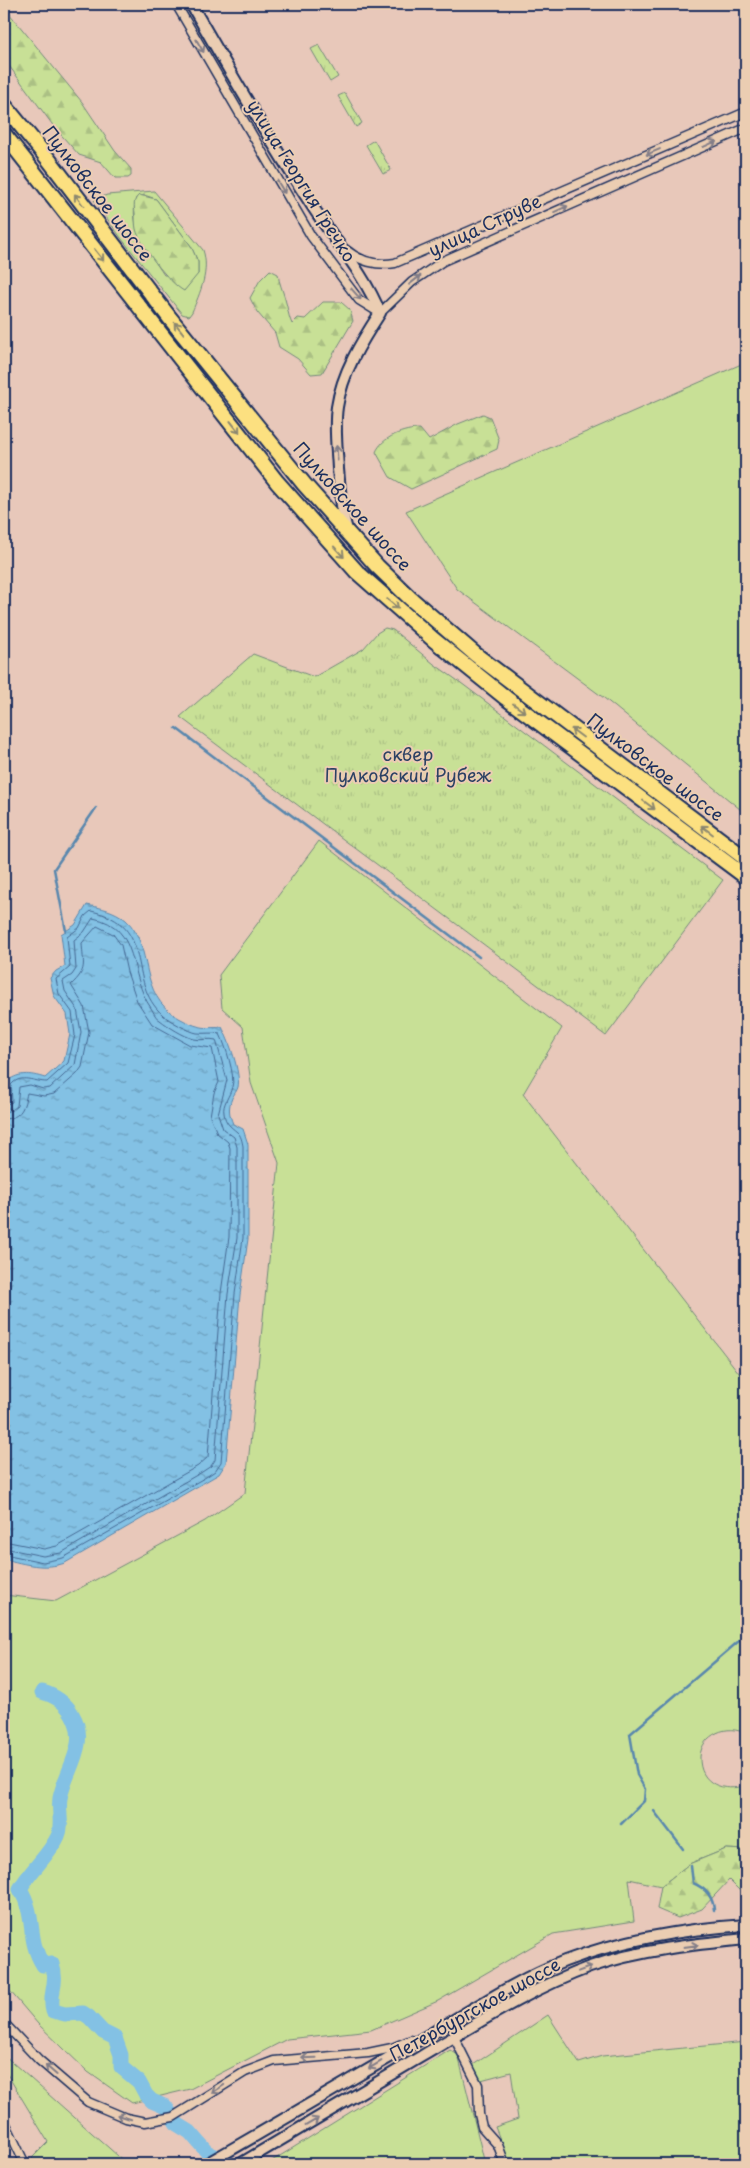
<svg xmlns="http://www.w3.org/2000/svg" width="750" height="2168" viewBox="0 0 750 2168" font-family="'Playpen Sans',sans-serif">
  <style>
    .green { fill: #c8e096; stroke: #72887a; fill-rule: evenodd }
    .forest { fill: url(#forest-firs); stroke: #72887a }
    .park { fill: url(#park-tufts); stroke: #72887a }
    .water { fill: url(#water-ripples); stroke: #5987ae }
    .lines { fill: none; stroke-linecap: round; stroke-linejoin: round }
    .shore { stroke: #456994; stroke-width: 1 }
    .stream { stroke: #5987ae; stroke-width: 2.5 }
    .river { stroke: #83c1e4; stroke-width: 15 }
    .street-casing { stroke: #1b2f5e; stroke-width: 11 }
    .secondary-casing { stroke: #1b2f5e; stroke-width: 14 }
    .highway-casing { stroke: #1b2f5e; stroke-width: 18 }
    .street { stroke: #ebcdb2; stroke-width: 8 }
    .secondary { stroke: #ebcdb2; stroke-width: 10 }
    .highway { stroke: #fce080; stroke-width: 14 }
    .oneway { stroke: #837e88 }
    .oneway2 { stroke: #8c886f }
    .labels { text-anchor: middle; stroke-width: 4; stroke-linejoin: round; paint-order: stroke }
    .street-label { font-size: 18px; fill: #1b2f5e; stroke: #ebcdb2 }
    .park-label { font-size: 18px; fill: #2c4164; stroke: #ebcdb2 }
  </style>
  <defs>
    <pattern id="forest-firs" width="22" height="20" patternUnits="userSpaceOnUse" patternTransform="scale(1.25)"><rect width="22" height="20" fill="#c8e096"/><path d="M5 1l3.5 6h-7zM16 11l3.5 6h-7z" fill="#abc084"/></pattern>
    <pattern id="park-tufts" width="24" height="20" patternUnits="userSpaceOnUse" patternTransform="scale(1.25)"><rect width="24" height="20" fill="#c8e096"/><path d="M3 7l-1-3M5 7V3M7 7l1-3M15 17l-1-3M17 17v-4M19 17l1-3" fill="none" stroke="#abc084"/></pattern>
    <pattern id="water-ripples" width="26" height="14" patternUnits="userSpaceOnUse" patternTransform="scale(1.25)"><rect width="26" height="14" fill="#83c1e4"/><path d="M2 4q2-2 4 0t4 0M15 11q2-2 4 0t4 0" fill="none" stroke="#6a9dbc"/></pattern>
  </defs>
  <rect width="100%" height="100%" fill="#e8c8ba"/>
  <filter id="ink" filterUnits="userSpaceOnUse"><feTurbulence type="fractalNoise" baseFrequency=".02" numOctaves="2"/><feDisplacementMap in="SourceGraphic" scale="10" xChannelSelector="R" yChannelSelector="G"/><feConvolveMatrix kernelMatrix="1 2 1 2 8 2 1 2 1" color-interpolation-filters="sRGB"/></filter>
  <g filter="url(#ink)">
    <g class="green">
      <path d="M154,191l49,59c7,21 -3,43 -11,62l-3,4 -7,-2 -61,-76 -27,-38 13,-5zM144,195l12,4 35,47 7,16v12l-34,1c-15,-23 -36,-48 -28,-77z"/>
      <polygon points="746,362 746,814 604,698 457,589 406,511"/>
      <path d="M319,841l243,187 -39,66 223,288v352c-17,-11 -45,0 -46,23 -1,27 24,36 46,28v65l-20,-1 -37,15 -28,22 -32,-7 5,42 -81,13 -115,67 -67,29 -84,9 -97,50 -58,14 -44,-31 -50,-48 -34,-40v-389l52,6 149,-80 40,-28 34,-330 -28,-80 -8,-56 -21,-19 -3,-33z"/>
      <polygon points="548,2015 579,2063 602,2056 746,2042 746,2164 510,2164 495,2127 518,2119 511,2072 481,2080 473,2065"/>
      <polygon points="450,2050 458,2055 485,2164 267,2164"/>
      <polygon points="4,2055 127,2164 35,2164 32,2158 48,2142 4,2069"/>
    </g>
    <g class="forest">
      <polygon points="4,7 82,102 115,151 131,169 131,176 128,178 115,178 101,162 79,155 55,128 4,59"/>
      <path d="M139,195l17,4 35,47 7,16v12l-14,17c-15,-8 -44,-46 -48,-62 -1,-5 -1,-11 -1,-16 -1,-7 -2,-13 4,-18z"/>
      <path d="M270,270l8,4c1,9 5,17 7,25 3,9 3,17 7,25l6,-6 7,1 18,-17h18l9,8 3,11 -31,52 -11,1 -13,-15 -19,-12 -4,-14 -18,-21 -7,-14 10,-18z"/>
      <path d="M483,414l7,3 9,23 -2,9 -86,40 -21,-12 -14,-25c6,-15 28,-23 44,-23l9,11 29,-16z"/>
      <polygon points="726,1849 746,1850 746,1897 729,1880 702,1909 678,1918 657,1909 661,1886 689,1864"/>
    </g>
    <g class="park">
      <polygon points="319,45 338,77 330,82 311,49"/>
      <polygon points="345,93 362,123 356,127 338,96"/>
      <polygon points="374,140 391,170 383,174 366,145"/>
      <polygon points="385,628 393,630 434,664 461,683 723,880 606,1036 180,717 253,654 314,677 363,649 377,633"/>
    </g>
    <path class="water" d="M87,905c14,3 27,5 39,15 29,27 10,74 53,98 17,9 23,11 43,9 7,13 19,46 16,60 -1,4 -4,7 -6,11 -4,10 -3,16 1,26l10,5 5,15v95l-8,56 -14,168 -7,11 -154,89c-21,7 -40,1 -61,-4v-458l4,-1 -3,-17c13,-11 24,-10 40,-5l19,-17 6,-27 -3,-20 -13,-18 -4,-18 6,-7 9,-5 -4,-32 14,-9z"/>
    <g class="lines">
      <g class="shore">
        <path d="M4,1105l8,-3 -1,-17c10,-12 23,-3 36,-3l21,-19 7,-28 -3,-23 -13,-18 -3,-15 14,-12 -3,-30 12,-9 6,-12 6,-5c67,14 33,70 72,104 5,5 27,17 34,18 8,1 16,-1 23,1 5,10 16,43 12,53 -2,9 -10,17 -8,26 1,10 6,13 13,19 4,3 5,9 6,14v92l-8,56 -14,168 -6,9 -9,6 -143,81 -20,4 -39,-8"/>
        <path d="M4,1112l8,-2 5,-4 2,-19 11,-2 13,4 7,-1 25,-23 6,-33 -4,-23 -12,-18 -2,-10 9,-6 4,-6 -2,-29 10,-8 9,-14c48,9 35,58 58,90 3,5 5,10 9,12 9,7 23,16 34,19 7,2 16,-1 22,1l11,40 -9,34 5,15 11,8 3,10v91l-9,56 -13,166 -4,6 -9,6 -141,81 -18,3 -39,-8"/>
        <path d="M4,1119c18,-1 20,-12 23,-26l17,3 10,-2 23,-20 5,-7 7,-35 -5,-26 -13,-21c17,-16 12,-20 11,-42l15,-17 16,8 8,11 6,27 10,29 15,23 38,21 22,3 7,34 -5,11 -4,23 7,17 11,9 2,6 -1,89 -8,56 -13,164 -10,9 -141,80 -13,3 -40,-8"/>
      </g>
      <g class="stream">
        <polyline points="176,728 479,957"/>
        <polyline points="66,931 54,869 96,808"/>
        <polyline points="654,1811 683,1849"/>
        <polyline points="621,1824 644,1801 645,1789 637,1775 630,1734 746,1635"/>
        <path d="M691,1866l2,17c12,5 20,13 21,27"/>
      </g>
      <path class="river" d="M42,1692c14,4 23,10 30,22 18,30 -6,54 -12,84 -2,12 3,27 -2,38 -9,20 -28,34 -38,53 17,28 6,49 23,76l9,-1c7,22 -4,29 1,47l12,3 18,-1 6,4 14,15 12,6 6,17v12l18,15 7,13 6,6 14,6 11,17 13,8 19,22 14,5 4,5"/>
      <g class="street-casing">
        <g id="street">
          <polyline points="176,4 311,236 359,300 380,313 412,282 443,261 746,128"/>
          <path d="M345,249c14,12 32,17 50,14l351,-151"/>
          <polyline points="4,2023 39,2060 88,2102 126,2118 145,2122 173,2117 245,2072 274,2061 368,2053 392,2048 411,2040"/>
          <polyline points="454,2037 478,2085 479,2114 482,2127 498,2145 505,2164"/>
          <polyline points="4,2120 25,2164"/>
        </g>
      </g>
      <g class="secondary-casing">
        <g id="secondary">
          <path d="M191,4c38,66 76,133 118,197 23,37 55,71 71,112 -19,29 -38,60 -43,94 -3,20 0,41 1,62 2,21 3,41 9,61"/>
          <path d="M206,2164c76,-43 150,-88 226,-131 43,-25 86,-54 133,-72 58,-22 120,-32 181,-36"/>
          <path d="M240,2164c61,-36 122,-72 182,-108 54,-32 108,-67 168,-89 49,-17 105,-23 156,-28"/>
        </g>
      </g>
      <g class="highway-casing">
        <g id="highway">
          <polyline points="4,105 49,160 169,317 304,484 377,566 410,598 476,655 746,859"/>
          <polyline points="4,134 277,482 357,572 434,640 506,698 746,877"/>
        </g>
      </g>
      <use href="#street" class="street"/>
      <use href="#secondary" class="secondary"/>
      <use href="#highway" class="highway"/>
    </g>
    <defs><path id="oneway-shaft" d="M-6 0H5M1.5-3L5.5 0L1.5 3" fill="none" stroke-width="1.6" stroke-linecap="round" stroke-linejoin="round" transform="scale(1.25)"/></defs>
    <g class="oneway">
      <use href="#oneway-shaft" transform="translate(200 46) rotate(60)"/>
      <use href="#oneway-shaft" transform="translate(710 144) rotate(-24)"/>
      <use href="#oneway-shaft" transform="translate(653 152) rotate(157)"/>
      <use href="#oneway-shaft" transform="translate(281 187) rotate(59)"/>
      <use href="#oneway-shaft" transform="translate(561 209) rotate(-24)"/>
      <use href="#oneway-shaft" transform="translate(415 280) rotate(-38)"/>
      <use href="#oneway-shaft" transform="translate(356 294) rotate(49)"/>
      <use href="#oneway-shaft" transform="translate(337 453) rotate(-94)"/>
      <use href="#oneway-shaft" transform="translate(691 1946) rotate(-7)"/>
      <use href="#oneway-shaft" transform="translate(585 1969) rotate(-21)"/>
      <use href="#oneway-shaft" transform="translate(309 2058) rotate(178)"/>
      <use href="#oneway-shaft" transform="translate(375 2065) rotate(149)"/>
      <use href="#oneway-shaft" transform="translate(51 2070) rotate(-139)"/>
      <use href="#oneway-shaft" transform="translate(218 2089) rotate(146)"/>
      <use href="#oneway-shaft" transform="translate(124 2117) rotate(-162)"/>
      <use href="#oneway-shaft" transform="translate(312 2122) rotate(-31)"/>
    </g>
    <g class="oneway2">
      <use href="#oneway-shaft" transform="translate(79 200) rotate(-127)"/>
      <use href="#oneway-shaft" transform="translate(99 255) rotate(52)"/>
      <use href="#oneway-shaft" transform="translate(179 328) rotate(-129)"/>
      <use href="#oneway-shaft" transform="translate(235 427) rotate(52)"/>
      <use href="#oneway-shaft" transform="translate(339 552) rotate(47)"/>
      <use href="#oneway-shaft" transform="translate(393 604) rotate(40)"/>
      <use href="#oneway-shaft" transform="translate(519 708) rotate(37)"/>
      <use href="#oneway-shaft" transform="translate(577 733) rotate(-143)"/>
      <use href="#oneway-shaft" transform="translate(649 805) rotate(37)"/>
      <use href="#oneway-shaft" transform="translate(707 830) rotate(-143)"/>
    </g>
  </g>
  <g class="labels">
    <g class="street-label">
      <text transform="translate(301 181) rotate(58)" y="6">улица Георгия Гречко</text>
      <text transform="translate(97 194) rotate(52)" y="6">Пулковское шоссе</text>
      <text transform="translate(485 226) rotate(-25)" y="6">улица Струве</text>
      <text transform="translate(352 507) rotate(48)" y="6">Пулковское шоссе</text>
      <text transform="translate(655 768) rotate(37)" y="6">Пулковское шоссе</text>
      <text transform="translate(475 2010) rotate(-29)" y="6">Петербургское шоссе</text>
    </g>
    <g class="park-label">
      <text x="408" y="761">сквер<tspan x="408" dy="21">Пулковский Рубеж</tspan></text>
    </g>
  </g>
  <rect width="750" height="2168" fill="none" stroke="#ebcdb2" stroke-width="20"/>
  <rect x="10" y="10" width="730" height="2148" fill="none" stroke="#1b2f5e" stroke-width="2" filter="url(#ink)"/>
</svg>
